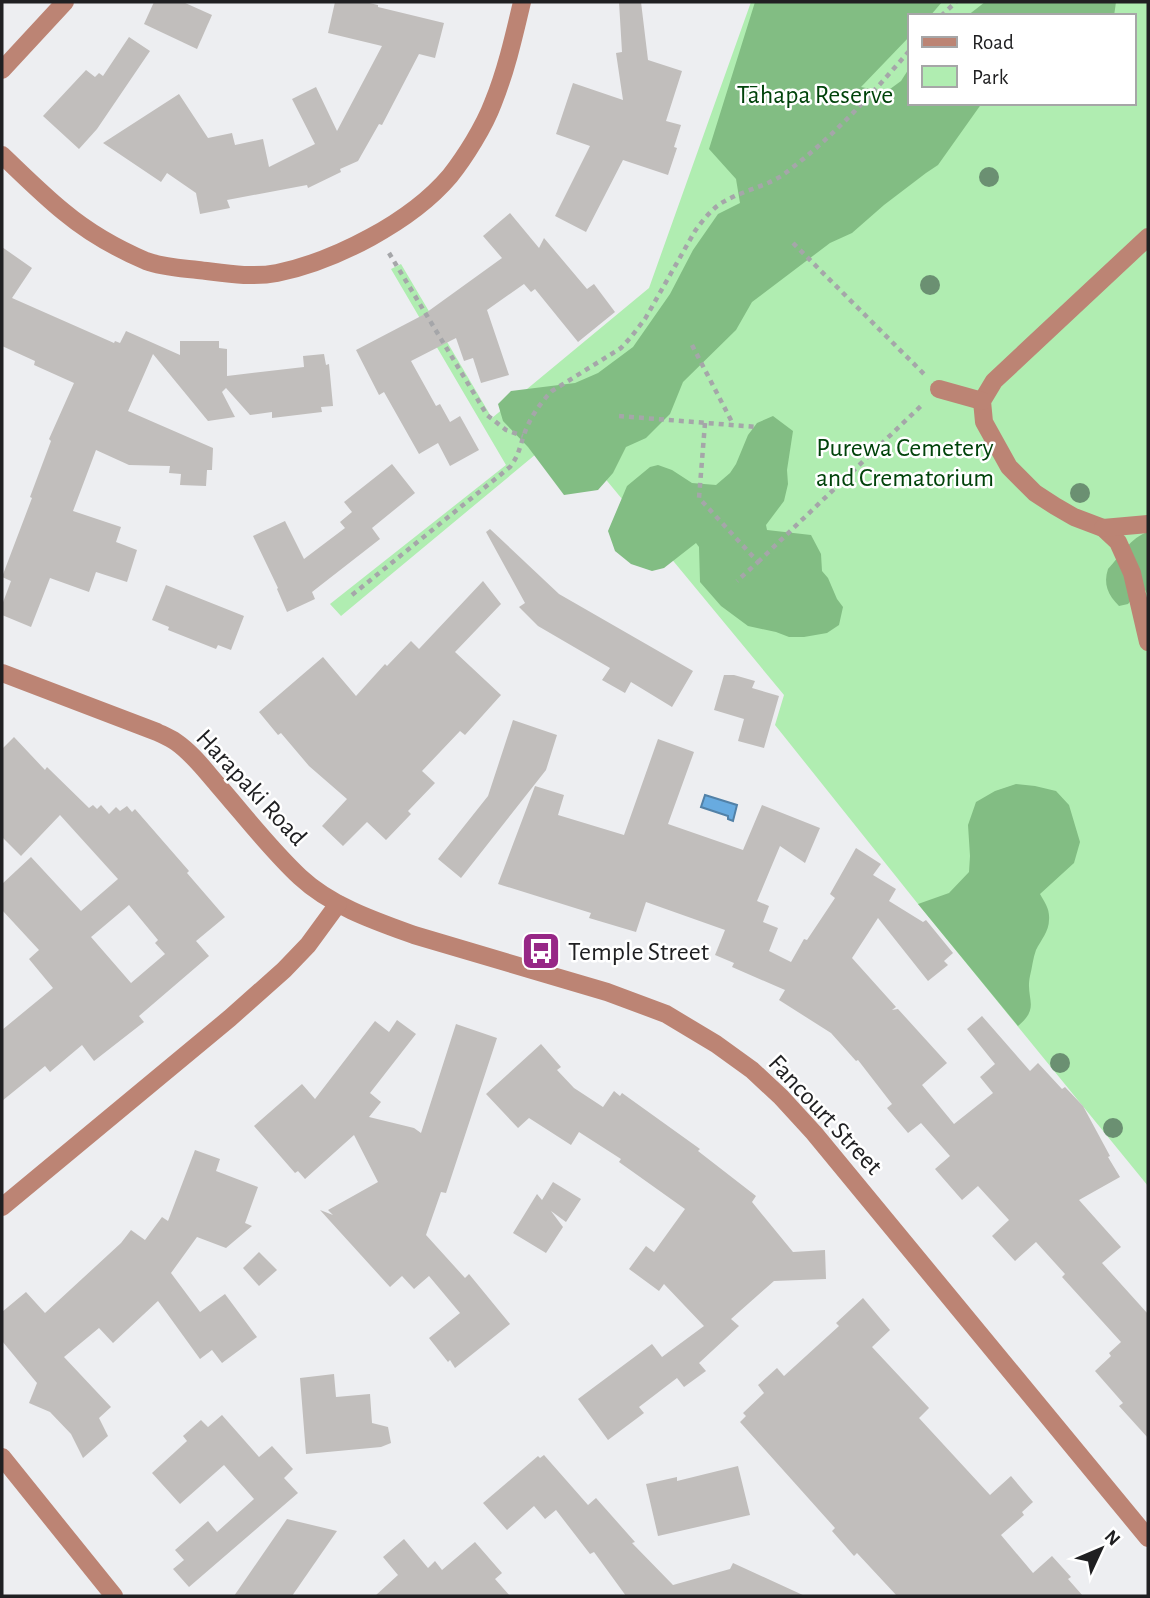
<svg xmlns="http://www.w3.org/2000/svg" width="1150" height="1598" viewBox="0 0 1150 1598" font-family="'Alegreya Sans',sans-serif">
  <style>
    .green { fill: #b0edb1; fill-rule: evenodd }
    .forest { fill: #82bd83 }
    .water { fill: #68abe0; stroke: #5281a7; stroke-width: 2 }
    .building { fill: #c1bebc; fill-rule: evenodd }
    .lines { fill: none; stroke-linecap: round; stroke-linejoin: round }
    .path { stroke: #a5a6a9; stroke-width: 4.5; stroke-dasharray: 5 5; stroke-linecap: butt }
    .minor { stroke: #bc8474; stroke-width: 18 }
    .tree { fill: #6b9072 }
    .labels { text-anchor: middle; stroke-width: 5; stroke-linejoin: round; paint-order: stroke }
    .park-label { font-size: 26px; fill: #00430a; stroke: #fff }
    .street-label { font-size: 26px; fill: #202022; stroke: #fff }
    .poi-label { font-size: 26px; fill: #202022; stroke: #fff; text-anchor: start }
  </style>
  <rect width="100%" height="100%" fill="#edeef1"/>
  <path class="green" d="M751,2h397v1184l-230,-282 -143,-179 9,-30 -219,-265 -224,186 -11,-12 176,-139 -115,-196 10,-5 91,154 157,-130zM910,16h224v87h-224z"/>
  <g class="forest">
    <polygon points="755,2 942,2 930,16 910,16 910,36 861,87 886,92 901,81 910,67 910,103 982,103 938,165 926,173 884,205 852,233 830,243 752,302 736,330 683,382 670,414 646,438 626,447 613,473 598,490 564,495 528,447 503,421 498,404 511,391 575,383 598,373 633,347 670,294 693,250 718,214 740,203 736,179 709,149"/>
    <polygon points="985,2 1116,2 1114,16 967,16"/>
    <polygon points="773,416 793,431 787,470 788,484 784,501 766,525 767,530 811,535 821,554 822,571 828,578 837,599 843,607 839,625 827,633 804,637 789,637 776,632 748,626 721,606 700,582 699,547 696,543 664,568 652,571 631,564 615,551 608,531 627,486 650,467 658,465 672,470 692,483 716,485 730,473 736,464 748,435 757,423"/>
    <path d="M1148,532v63l-3,-5 -13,9 -4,5 -9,2c-11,-11 -16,-22 -11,-37 12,-13 23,-32 40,-37z"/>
    <path d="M1016,784l19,2 21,5 13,14 11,37 -6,21 -34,31c5,9 10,15 9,26 0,11 -8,20 -13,30 -3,8 -4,18 -6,26 -5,23 11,31 -12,50l-100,-122 31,-11 20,-21 1,-16 -2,-31 8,-23 19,-11z"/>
  </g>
  <polygon class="water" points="705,795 737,805 733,821 728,819 728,816 701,807"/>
  <g class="building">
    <polygon points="154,2 183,2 212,15 197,49 144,24"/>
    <polygon points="335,2 365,2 378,5 378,7 444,23 435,58 419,54 382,125 379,124 358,161 340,169 341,172 308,188 307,185 227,200 230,208 200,214 196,193 167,173 161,182 103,143 179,94 208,138 232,133 235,145 263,139 269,167 315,144 292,99 316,87 337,131 382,46 328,33"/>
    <polygon points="619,2 641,2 648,60 682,71 666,121 681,125 674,147 677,148 668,175 623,160 586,232 555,216 590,146 556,134 573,83 623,100 616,53 622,52"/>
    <polygon points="129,37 150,51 97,129 79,149 43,116 86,70 95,77 99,73 103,76"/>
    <polygon points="510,213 539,248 544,238 587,289 594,284 615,312 578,342 535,289 531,292 524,284 487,310 509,375 481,383 473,358 464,361 456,338 411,361 436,406 440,404 450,422 460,416 479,450 450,466 438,443 419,454 384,392 379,395 356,350 423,315 502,258 483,236"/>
    <polygon points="2,247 32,268 12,298 114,343 115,341 120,343 126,331 180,355 180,341 219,341 219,348 227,349 227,376 304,367 303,356 324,354 326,365 329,364 333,406 321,407 322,412 272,418 272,412 250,415 226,388 222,392 235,417 208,421 153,354 128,411 213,448 212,470 207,470 206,486 180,485 181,474 169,473 170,466 129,465 96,450 73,511 121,527 116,542 137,550 127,582 96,572 89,592 50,578 31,627 2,615 2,605 11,581 2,577 32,498 30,497 51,441 49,439 74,383 34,365 35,361 2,346"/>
    <polygon points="392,464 415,493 372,528 380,539 312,592 315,599 287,612 277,589 278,588 253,536 285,521 304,559 345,528 340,522 352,512 344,502"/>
    <polygon points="490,529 559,594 693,671 672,707 631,682 625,693 602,680 610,668 538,626 519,607 525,603 486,532"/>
    <polygon points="483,581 501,604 455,652 501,695 465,735 460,731 422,771 435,783 408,811 411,814 386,840 367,822 343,846 322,826 347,799 309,766 281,733 278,735 259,712 323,657 356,696 385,664 387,666 411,641 419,649"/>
    <polygon points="166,585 244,616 231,650 218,645 216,649 168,630 169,627 152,620"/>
    <polygon points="724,675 734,675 755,681 752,688 779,696 764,748 738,741 744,719 714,710"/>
    <polygon points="513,720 557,735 546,770 461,878 438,859 488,796"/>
    <path d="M14,737l31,33 2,-3 42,41 4,-3 4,4 4,-4 8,9 7,-7 4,4 7,-5 5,6 3,-3 54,62 -2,2 38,44 -29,24 13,15 -70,60 5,6 -50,39 -12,-16 -32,27 -5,-6 -43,35v-71l51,-42 -24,-29 10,-9 -37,-40v-26l29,-27 50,54 37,-32 -58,-64 -39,41 -19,-19v-88zM129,905l29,35 -3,3 10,11 -34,29 -40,-46z"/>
    <polygon points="658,739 694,752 668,824 743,850 762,805 820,828 805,863 780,846 757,901 769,906 763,922 778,928 769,951 791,962 804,939 807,940 835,898 830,894 856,848 881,864 873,875 896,889 889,901 923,922 926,920 953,953 944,961 948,965 928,981 878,918 852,958 896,1007 892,1010 898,1009 947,1063 922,1085 954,1124 993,1093 980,1077 995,1064 967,1029 982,1016 1030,1071 1038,1063 1062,1089 1065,1087 1083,1106 1110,1156 1108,1157 1120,1177 1079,1200 1121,1247 1102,1263 1148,1314 1148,1438 1119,1406 1123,1403 1095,1371 1111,1356 1109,1353 1121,1342 1062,1277 1065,1274 1036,1242 1015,1261 992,1236 1009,1220 978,1186 962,1200 935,1169 950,1156 921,1123 908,1133 887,1108 892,1104 858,1060 856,1061 831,1033 779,1000 785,990 732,967 734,963 715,955 725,930 646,902 636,932 589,918 591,913 498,884 535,786 564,795 558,815 624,835"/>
    <polygon points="397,1020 416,1034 370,1093 381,1102 369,1117 414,1128 421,1133 456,1024 497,1038 446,1193 441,1192 426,1235 465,1278 469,1274 510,1324 455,1368 450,1360 448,1362 429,1338 460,1313 429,1276 414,1289 402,1276 390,1287 320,1210 333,1215 328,1210 378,1182 354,1135 305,1179 298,1171 295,1173 254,1126 302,1084 315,1099 375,1021 389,1032"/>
    <polygon points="541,1044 561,1067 557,1070 574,1088 603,1107 614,1091 620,1096 622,1093 700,1149 698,1151 756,1196 752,1202 793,1252 825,1250 826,1279 774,1281 731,1319 739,1326 699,1363 706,1371 684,1387 677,1378 639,1407 644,1413 608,1440 578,1399 652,1344 662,1357 704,1326 664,1284 659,1291 629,1269 646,1246 654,1252 685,1209 619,1162 621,1159 579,1132 571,1145 529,1118 518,1128 486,1094"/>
    <polygon points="195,1150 220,1159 216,1171 258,1187 245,1223 252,1226 226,1248 197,1237 171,1273 200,1312 225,1294 257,1337 222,1363 212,1350 200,1359 158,1301 113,1343 99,1328 64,1357 111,1407 99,1418 108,1436 83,1458 71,1434 50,1412 29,1403 37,1383 2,1341 2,1312 26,1292 45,1313 121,1243 131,1230 145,1240 162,1217 168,1221"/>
    <polygon points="553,1182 581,1199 566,1222 551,1211 563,1227 546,1253 513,1233 537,1194 542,1200"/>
    <polygon points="259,1252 277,1270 259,1286 243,1268"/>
    <polygon points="863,1298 890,1330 872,1347 929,1408 919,1418 990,1495 1011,1476 1033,1502 1022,1512 1024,1515 1001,1535 1033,1573 1052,1556 1071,1577 1068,1579 1083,1596 897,1596 857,1553 854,1556 832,1531 835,1528 740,1422 746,1416 743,1413 764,1393 758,1385 777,1368 784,1376 839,1326 836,1323"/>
    <polygon points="334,1374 336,1397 370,1394 372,1423 388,1427 391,1443 381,1447 306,1454 300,1378"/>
    <polygon points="222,1415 259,1457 272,1446 293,1469 284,1478 298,1493 189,1587 173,1569 184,1560 175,1550 208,1521 217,1532 254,1499 224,1465 180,1504 152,1473 187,1441 183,1436 201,1420 208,1427"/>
    <polygon points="544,1455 588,1505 596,1498 635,1542 632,1543 673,1585 730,1569 733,1563 805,1596 626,1596 594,1552 590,1554 556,1510 545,1519 534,1506 507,1530 483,1503 538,1456 540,1458"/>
    <polygon points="738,1466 750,1515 658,1536 646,1484 677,1477 677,1481"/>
    <polygon points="287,1519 337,1531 292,1596 234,1596"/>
    <polygon points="404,1539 428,1568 435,1561 442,1570 475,1542 502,1573 495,1579 510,1596 375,1596 398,1575 383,1557"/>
  </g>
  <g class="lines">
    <g class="path">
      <polyline points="941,16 956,2"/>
      <polyline points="793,243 925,375"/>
      <polyline points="389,253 487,415 506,430 523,436"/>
      <polyline points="692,345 733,424"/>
      <polyline points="619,416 757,427"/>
      <polyline points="705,423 699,498 758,562 737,581"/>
      <polyline points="758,562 924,403"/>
      <path d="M352,595l158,-128c9,-12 9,-18 14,-32 5,-16 16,-32 28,-44l69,-43 10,-11 14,-18 50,-88c8,-11 18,-24 30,-30 21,-12 45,-15 63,-30 46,-35 84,-77 122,-121"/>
    </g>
    <g class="minor">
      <polyline points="2,70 65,2"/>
      <path d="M2,155c20,19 41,40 62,57 24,20 54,37 82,49 16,6 35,7 52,9 26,3 53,8 79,3 58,-12 134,-51 173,-97 15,-19 34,-49 43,-73 13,-32 21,-67 29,-101"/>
      <polyline points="1148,237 994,381 982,401 984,422 1009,467 1035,493 1055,506 1074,517 1103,528 1118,542 1132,573 1148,642"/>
      <polyline points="939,389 982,401"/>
      <polyline points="1103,528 1148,524"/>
      <path d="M2,673l155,59c6,3 13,6 19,10 16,11 28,27 41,42 27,31 53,65 83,93 31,29 75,44 114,58l193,57 59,22 50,30 36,26 29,27 33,36 334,405"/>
      <polyline points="2,1207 230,1018 284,970 308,945 338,904"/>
      <polyline points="2,1457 114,1596"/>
    </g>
  </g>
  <g class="tree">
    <circle cx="989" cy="177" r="10"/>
    <circle cx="930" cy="285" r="10"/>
    <circle cx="1080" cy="493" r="10"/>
    <circle cx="1060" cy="1063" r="10"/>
    <circle cx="1113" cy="1128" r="10"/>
  </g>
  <defs>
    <g id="bus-square" transform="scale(2.0125)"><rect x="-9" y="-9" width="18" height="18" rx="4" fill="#972786" stroke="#fff"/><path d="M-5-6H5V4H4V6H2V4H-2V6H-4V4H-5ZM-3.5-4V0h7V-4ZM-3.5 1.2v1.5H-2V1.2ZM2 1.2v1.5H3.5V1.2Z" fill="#fff"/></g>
  </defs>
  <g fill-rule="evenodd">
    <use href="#bus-square" x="541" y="951"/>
  </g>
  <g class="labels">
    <g class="park-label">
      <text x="815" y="103">Tāhapa Reserve</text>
      <text x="905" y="456">Purewa Cemetery<tspan x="905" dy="30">and Crematorium</tspan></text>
    </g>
    <g class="street-label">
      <text transform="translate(252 787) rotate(47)" y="9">Harapaki Road</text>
      <text transform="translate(826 1114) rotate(47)" y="9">Fancourt Street</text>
    </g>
    <g class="poi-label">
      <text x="568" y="960">Temple Street</text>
    </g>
  </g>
  <rect width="1150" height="1598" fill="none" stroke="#202022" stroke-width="7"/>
  <rect x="908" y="14" width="228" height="91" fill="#ffffff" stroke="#a6a6a7" stroke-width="2"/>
  <rect x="922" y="37" width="35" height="10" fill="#bc8474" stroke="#a6a6a7" stroke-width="2"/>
  <text x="972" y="49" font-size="21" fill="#202022">Road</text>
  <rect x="922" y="66" width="35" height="21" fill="#b0edb1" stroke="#a6a6a7" stroke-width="2"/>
  <text x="972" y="84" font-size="21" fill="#202022">Park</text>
  <g transform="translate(1101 1549) rotate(46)" stroke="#ffffff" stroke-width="5" paint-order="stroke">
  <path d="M0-5L12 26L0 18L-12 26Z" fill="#202022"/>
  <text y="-10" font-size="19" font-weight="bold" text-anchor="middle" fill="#202022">N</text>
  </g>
</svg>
